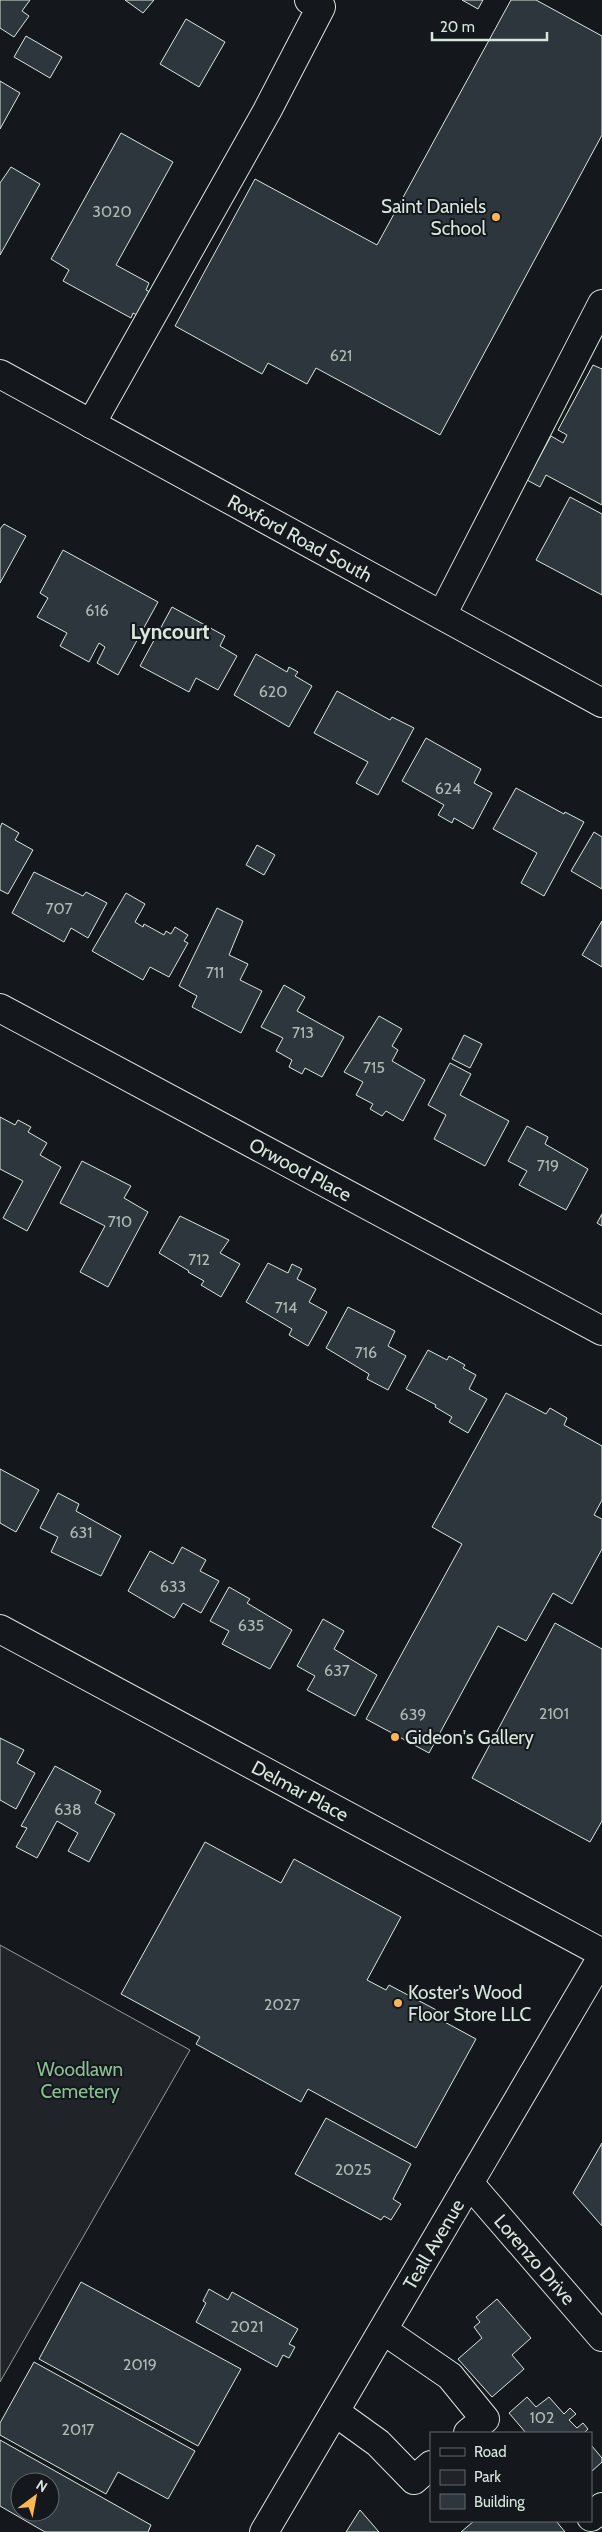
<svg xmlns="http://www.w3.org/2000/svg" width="602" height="2532" viewBox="0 0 602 2532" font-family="Cabin,sans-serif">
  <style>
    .green { fill: #202428; stroke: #939e99 }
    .building { fill: #2c363c; stroke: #d8e6dc; fill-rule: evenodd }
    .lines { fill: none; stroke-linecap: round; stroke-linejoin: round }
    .minor-casing { stroke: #d8e6dc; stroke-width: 30 }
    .minor { stroke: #14181c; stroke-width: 28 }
    .poi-dot { fill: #ffb74d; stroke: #14181c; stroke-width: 2 }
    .labels { text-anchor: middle; stroke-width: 4; stroke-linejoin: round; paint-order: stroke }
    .number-label { font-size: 16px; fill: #adbab4 }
    .poi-label { font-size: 19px; fill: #d8e6dc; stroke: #14181c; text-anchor: start }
    .street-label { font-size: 19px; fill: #d8e6dc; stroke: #14181c }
    .park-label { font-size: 19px; fill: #8ac095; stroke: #14181c }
    .quarter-label { font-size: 21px; font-weight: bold; fill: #d8e6dc; stroke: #14181c }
  </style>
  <rect width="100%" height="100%" fill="#14181c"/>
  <polygon class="green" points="0,1945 190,2050 0,2382"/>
  <g class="building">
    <polygon points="0,0 30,0 22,11 29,16 14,37 0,28"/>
    <polygon points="125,0 154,0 143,13"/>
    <polygon points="462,0 483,0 478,9"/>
    <polygon points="511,0 536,0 602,36 602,135 440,435 316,368 307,384 268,363 262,374 175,326 255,179 377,245"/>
    <polygon points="186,19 225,42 199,87 160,64"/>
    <polygon points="26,36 62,57 50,78 14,57"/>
    <polygon points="0,81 20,93 0,129"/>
    <polygon points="121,133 173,162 116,265 149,283 146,290 154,294 141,317 133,313 131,318 63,281 69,270 51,259"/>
    <polygon points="11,167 40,184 0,255 0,183"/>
    <polygon points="593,365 602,369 602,505 546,475 540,487 527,480 551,436 563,443 567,435 558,430"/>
    <polygon points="570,497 602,514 602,595 536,560"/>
    <polygon points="4,524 26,536 0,583 0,529"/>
    <polygon points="63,550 158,602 118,675 97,663 105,647 99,643 89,662 60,646 67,633 37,617 48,598 40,593"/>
    <polygon points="172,607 225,636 220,646 237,656 218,690 196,678 189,692 140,666"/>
    <polygon points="256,654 287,672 289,667 298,672 295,676 312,686 289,727 234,695"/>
    <polygon points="337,691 390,720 392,717 414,728 378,795 356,783 368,762 314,733"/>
    <polygon points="426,738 481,769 474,783 492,793 473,829 454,818 452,823 438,815 444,805 402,781"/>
    <polygon points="516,788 564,814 565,812 584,822 544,896 521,883 537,853 493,829"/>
    <polygon points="2,823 19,833 15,840 33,850 8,894 0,890 0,828"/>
    <polygon points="594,832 602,837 602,889 571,871"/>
    <polygon points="257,845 275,855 264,875 246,865"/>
    <polygon points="34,872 83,896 86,892 107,903 88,938 71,928 64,942 12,913"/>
    <polygon points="126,893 145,904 135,922 143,927 144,924 164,935 166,931 171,934 175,927 188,935 184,941 188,943 169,977 150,967 143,980 92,951"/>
    <polygon points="217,908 243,921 229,955 248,964 240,980 262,991 241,1033 192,1007 197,996 179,986"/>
    <polygon points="602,921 602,967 582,955"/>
    <polygon points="284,985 305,997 297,1011 344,1037 322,1077 305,1068 302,1074 289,1067 292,1060 276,1051 283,1038 261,1027"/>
    <polygon points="379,1016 402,1029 392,1046 398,1050 392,1061 425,1080 403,1121 386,1111 382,1116 370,1109 373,1104 356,1095 363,1082 344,1072"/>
    <polygon points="464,1035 482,1044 470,1068 452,1059"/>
    <polygon points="450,1063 471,1074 460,1095 509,1121 485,1166 434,1139 446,1115 428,1105"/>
    <polygon points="0,1117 15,1125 18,1120 31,1127 28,1132 47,1143 40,1155 61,1167 27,1231 3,1218 23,1181 0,1169"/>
    <polygon points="527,1126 548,1137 545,1144 588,1169 566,1210 519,1185 527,1171 508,1161"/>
    <polygon points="82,1161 131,1186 124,1198 148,1212 108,1287 80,1272 105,1226 60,1203"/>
    <polygon points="602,1214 602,1226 597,1223"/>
    <polygon points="180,1216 229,1240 220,1253 240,1264 221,1297 201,1285 204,1281 188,1272 189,1271 159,1253"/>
    <polygon points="268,1263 288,1273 292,1264 302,1269 297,1279 316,1289 309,1302 327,1312 308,1346 289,1335 292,1329 246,1302"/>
    <polygon points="348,1307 395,1331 388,1346 406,1356 388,1390 367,1379 369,1374 326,1348"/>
    <polygon points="428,1350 447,1360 449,1356 465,1365 463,1368 476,1375 469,1389 487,1399 468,1433 449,1422 452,1417 435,1407 436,1405 406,1389"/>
    <polygon points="506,1393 546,1414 550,1408 567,1418 564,1425 602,1446 602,1500 594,1515 602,1519 602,1549 572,1604 553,1593 526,1641 498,1626 429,1753 366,1719 462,1544 432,1527"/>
    <polygon points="0,1469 39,1490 16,1532 0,1523"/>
    <polygon points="58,1493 79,1504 76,1511 121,1536 101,1576 51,1552 58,1537 40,1528"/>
    <polygon points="182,1547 206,1560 200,1571 219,1581 201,1613 183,1603 174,1618 128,1591 150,1551 173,1564"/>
    <polygon points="229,1587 250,1599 247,1603 292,1630 270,1669 222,1644 229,1631 210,1621"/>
    <polygon points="323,1619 344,1631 334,1649 377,1675 355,1716 307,1690 315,1676 297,1666"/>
    <polygon points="555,1623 602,1649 602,1821 590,1842 472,1778"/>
    <polygon points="0,1738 24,1750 17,1763 35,1773 16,1809 0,1800"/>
    <polygon points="55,1766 101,1791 95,1803 115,1814 89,1862 68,1851 78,1833 57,1821 37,1858 16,1847 27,1828 21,1826"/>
    <polygon points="205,1842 281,1883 294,1859 401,1917 367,1980 386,1990 389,1985 444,2014 441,2020 476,2039 416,2148 308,2089 301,2102 196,2044 200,2037 121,1994"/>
    <polygon points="326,2118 411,2164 393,2199 401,2204 391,2220 384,2216 381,2220 295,2174"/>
    <polygon points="602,2143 602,2226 573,2193"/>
    <polygon points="81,2282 241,2369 198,2446 39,2359"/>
    <polygon points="209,2289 228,2300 232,2292 298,2329 289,2344 295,2347 289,2358 283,2355 277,2367 196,2322 206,2303 203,2301"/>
    <polygon points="497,2299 531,2338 512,2355 524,2369 492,2397 458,2359 482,2338 474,2327 480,2322 476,2317"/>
    <polygon points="34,2362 195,2451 168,2499 118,2472 106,2494 0,2435 0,2423"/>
    <polygon points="527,2397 536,2407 549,2397 564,2414 570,2408 576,2414 569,2420 577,2428 583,2423 588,2429 584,2433 526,2433 509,2413"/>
    <path d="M0,2440l151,85 -3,7h-103l-45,-26zM20,2482h30v30h-30z"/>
    <polygon points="591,2445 602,2458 602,2462 591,2472"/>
    <polygon points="360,2510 379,2532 346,2532"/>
    <polygon points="474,2521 556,2521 565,2532 461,2532"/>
  </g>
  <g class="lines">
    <g class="minor-casing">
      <g id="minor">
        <path id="s1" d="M0,374l602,329"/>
        <polyline points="91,424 267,111 321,7 309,0"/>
        <polyline points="442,615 602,304"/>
        <path id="s2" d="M0,1008l602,323"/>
        <path id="s3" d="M0,1629l602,324"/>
        <path id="s4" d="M469,2183l133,154"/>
        <polyline points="383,2330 450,2376 485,2419 468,2433"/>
        <polyline points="335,2412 378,2443 414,2480 431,2465"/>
        <polyline points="591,2517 602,2507"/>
        <path id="s5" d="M264,2532l338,-575"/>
      </g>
    </g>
    <use href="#minor" class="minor"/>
  </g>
  <g class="poi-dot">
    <circle cx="496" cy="217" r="5"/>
    <circle cx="395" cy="1737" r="5"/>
    <circle cx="398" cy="2003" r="5"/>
  </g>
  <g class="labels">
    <g class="number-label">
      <text x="112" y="217">3020</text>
      <text x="341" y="361">621</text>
      <text x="97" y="616">616</text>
      <text x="273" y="697">620</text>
      <text x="448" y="794">624</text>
      <text x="59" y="914">707</text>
      <text x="215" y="978">711</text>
      <text x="303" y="1038">713</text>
      <text x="374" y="1073">715</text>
      <text x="548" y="1171">719</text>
      <text x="120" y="1227">710</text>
      <text x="199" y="1265">712</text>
      <text x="286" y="1313">714</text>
      <text x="366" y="1358">716</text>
      <text x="81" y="1538">631</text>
      <text x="173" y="1592">633</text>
      <text x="251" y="1631">635</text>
      <text x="337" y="1676">637</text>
      <text x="554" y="1719">2101</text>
      <text x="413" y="1720">639</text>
      <text x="68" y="1815">638</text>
      <text x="282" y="2010">2027</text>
      <text x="353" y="2175">2025</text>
      <text x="247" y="2332">2021</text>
      <text x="140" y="2370">2019</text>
      <text x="542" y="2423">102</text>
      <text x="78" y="2435">2017</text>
    </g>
    <g class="poi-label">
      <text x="486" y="213" text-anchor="end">Saint Daniels<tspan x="486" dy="22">School</tspan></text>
      <text x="405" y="1744">Gideon's Gallery</text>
      <text x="408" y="1999">Koster's Wood<tspan x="408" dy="22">Floor Store LLC</tspan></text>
    </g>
    <g class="street-label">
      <text dy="7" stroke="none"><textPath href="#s1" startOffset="342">Roxford Road South</textPath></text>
      <text dy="7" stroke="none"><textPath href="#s2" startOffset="341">Orwood Place</textPath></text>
      <text dy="7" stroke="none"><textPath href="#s3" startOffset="341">Delmar Place</textPath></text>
      <text dy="7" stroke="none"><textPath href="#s5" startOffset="334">Teall Avenue</textPath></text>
      <text dy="7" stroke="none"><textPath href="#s4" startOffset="101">Lorenzo Drive</textPath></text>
    </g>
    <g class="park-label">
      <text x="80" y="2076">Woodlawn<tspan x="80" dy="22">Cemetery</tspan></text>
    </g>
    <g class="quarter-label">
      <text x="170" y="639">Lyncourt</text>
    </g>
  </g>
  <rect x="430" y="2432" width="162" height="90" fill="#14181c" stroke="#626a69"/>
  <rect x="440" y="2448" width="25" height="8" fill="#14181c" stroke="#626a69"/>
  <text x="474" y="2457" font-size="15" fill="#d8e6dc">Road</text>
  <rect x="440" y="2470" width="25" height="15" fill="#202428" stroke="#626a69"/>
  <text x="474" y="2482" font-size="15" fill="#d8e6dc">Park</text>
  <rect x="440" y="2494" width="25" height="15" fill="#2c363c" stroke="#626a69"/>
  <text x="474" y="2507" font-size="15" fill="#d8e6dc">Building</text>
  <g transform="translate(35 2497) rotate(32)"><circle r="24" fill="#14181c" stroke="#626a69"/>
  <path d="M0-4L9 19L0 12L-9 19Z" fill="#ffb74d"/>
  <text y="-8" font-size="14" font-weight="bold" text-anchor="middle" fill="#d8e6dc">N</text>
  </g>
  <path d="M432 32v8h115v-8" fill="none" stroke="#d8e6dc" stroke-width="2.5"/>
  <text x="440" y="32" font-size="15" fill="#d8e6dc" stroke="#14181c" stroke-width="4" paint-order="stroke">20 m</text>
</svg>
